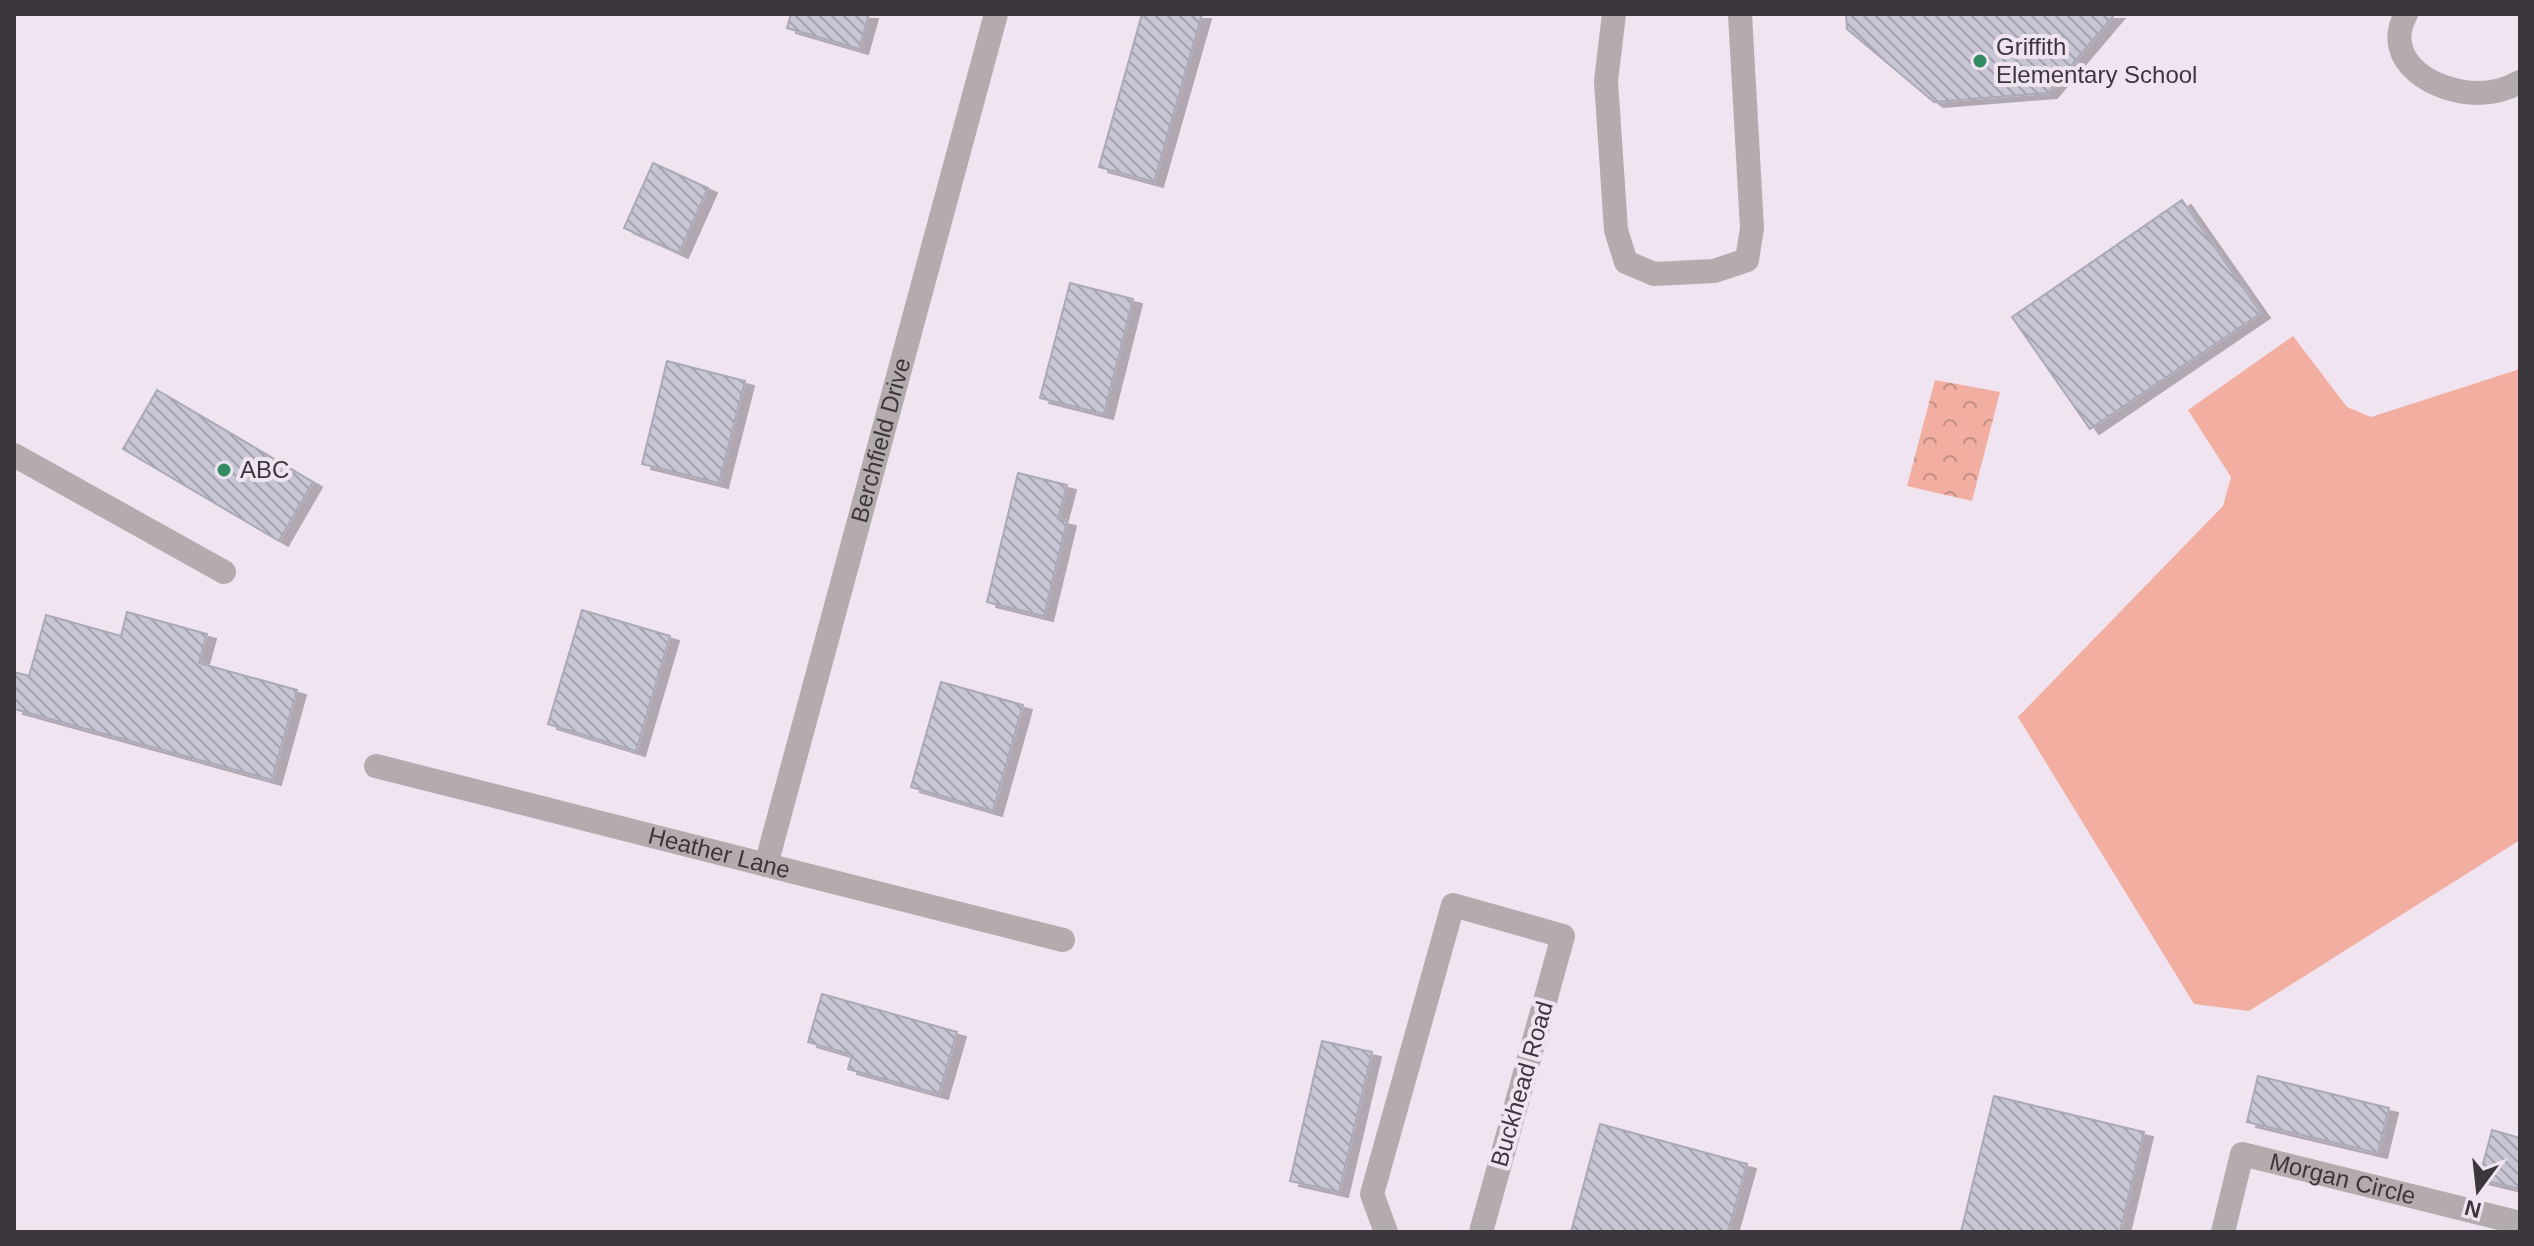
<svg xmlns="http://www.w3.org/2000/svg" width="2534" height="1246" viewBox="0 0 2534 1246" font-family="Helvetica,sans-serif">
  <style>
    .park { fill: url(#park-crowns) }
    .pitch { fill: #f1aea1 }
    .building { fill: url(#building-back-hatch); stroke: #aba9b8; stroke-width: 2; filter: url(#shadow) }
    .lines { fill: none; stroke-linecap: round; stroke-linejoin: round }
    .minor { stroke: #b3abae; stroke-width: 24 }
    .poi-dot { fill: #328c62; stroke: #f1e4f1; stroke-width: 3 }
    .labels { text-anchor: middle; stroke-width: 8; stroke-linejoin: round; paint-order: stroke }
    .poi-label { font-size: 24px; fill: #3c373c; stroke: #f1e4f1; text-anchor: start }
    .street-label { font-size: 24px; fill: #3c373c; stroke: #f1e4f1 }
  </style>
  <defs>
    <pattern id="park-crowns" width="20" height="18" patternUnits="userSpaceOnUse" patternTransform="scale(2)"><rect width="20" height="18" fill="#f1aea1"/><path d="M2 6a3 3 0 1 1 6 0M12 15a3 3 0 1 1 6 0" fill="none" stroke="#c48e84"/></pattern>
    <pattern id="building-back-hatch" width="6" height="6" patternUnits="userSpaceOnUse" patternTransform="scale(2)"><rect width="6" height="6" fill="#c8c6d5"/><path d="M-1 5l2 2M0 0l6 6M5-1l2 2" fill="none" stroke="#a4a2ae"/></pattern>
    <filter id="shadow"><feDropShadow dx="9" dy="5" stdDeviation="0" flood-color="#0004"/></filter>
  </defs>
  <rect width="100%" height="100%" fill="#f1e4f1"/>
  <polygon class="park" points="1935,380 2000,392 1972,501 1907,486"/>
  <polygon class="pitch" points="2293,336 2347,407 2371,417 2520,369 2520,840 2249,1011 2194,1004 2018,717 2223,506 2231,477 2188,410"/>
  <g class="building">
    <polygon points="791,14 869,14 859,49 787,28"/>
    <polygon points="1142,14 1202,14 1154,182 1099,167"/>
    <polygon points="1846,14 2115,14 2048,93 1934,102 1847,29"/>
    <polygon points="653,163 708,188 679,253 624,228"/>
    <polygon points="2182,200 2261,313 2090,429 2012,317"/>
    <polygon points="1070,283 1133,299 1104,414 1040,398"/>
    <polygon points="667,361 745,381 719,483 642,464"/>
    <polygon points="157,390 313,482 279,541 123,449"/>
    <polygon points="1018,473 1067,485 1058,519 1067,521 1044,616 987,602"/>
    <polygon points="582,610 670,636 636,751 548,724"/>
    <polygon points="127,612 207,634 199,663 297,690 272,780 14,709 14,672 29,676 46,615 121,636"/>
    <polygon points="941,682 1023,705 993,811 911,787"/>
    <polygon points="822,994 957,1032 939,1094 848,1069 852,1055 808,1042"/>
    <polygon points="1322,1041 1372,1052 1339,1192 1290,1181"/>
    <polygon points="2258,1076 2389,1108 2378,1153 2247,1122"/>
    <polygon points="1994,1096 2144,1132 2120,1232 1961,1232"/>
    <polygon points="1600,1124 1747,1164 1728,1232 1571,1232"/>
    <polygon points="2492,1130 2520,1138 2520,1189 2479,1179"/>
  </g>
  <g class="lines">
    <g class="minor">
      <polyline points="1614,14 1606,81 1616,230 1626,262 1654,274 1714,271 1747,260 1752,228 1740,14"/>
      <path d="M2406,14c-26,48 30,79 72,79 15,0 29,-4 42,-11"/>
      <polyline points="14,455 224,572"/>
      <path id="s1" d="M376,766l687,174"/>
      <path id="s2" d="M766,865l230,-851"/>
      <polyline points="1386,1232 1372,1194 1453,905 1563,936 1481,1232"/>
      <path id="s3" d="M2223,1232l19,-78 278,69"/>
    </g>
  </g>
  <g class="poi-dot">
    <circle cx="1980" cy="61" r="8"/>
    <circle cx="224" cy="470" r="8"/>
  </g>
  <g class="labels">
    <g class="poi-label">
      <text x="1996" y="55">Griffith<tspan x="1996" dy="28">Elementary School</tspan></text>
      <text x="240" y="478">ABC</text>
    </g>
    <g class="street-label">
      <text dy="8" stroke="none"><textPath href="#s2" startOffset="440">Berchfield Drive</textPath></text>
      <text dy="8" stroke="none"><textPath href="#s1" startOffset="354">Heather Lane</textPath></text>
      <text transform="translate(1522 1084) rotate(-74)" y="8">Buckhead Road</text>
      <text dy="8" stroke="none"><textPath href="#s3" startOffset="184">Morgan Circle</textPath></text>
    </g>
  </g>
  <rect width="2534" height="1246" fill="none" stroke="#3c373c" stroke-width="32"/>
  <g transform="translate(2478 1190) rotate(195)" stroke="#f1e4f1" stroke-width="6" paint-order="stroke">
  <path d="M0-6L14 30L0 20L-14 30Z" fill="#3c373c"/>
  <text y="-12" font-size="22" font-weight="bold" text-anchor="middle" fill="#3c373c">N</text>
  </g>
</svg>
